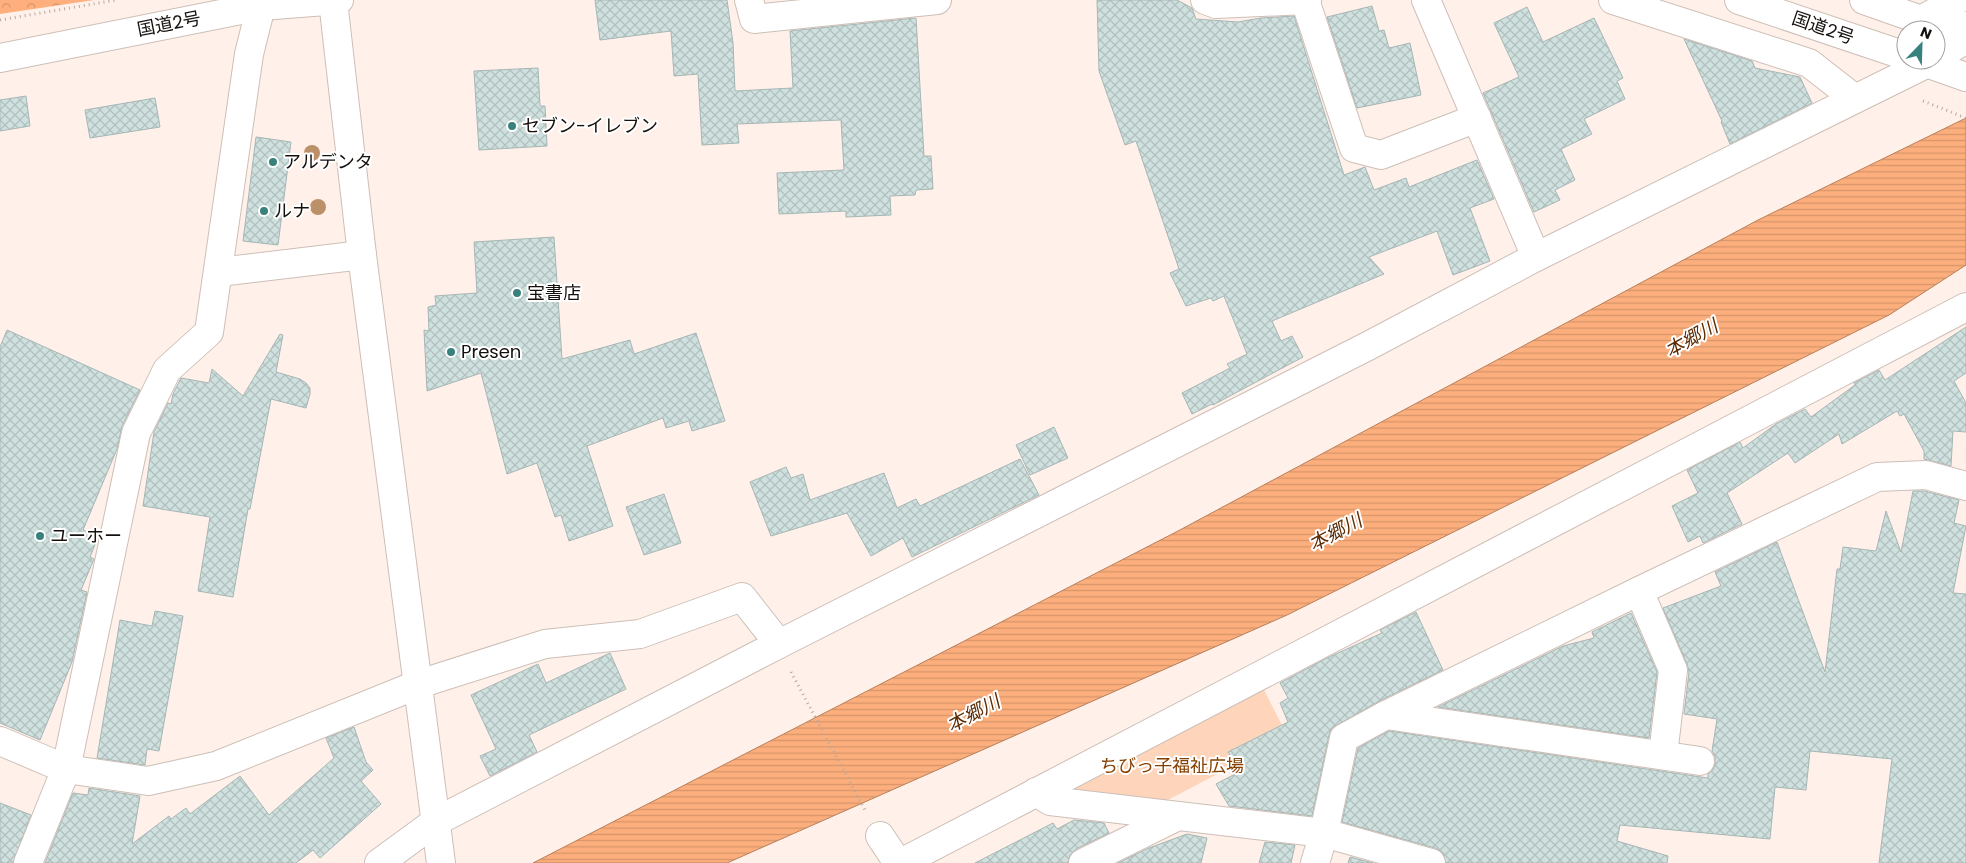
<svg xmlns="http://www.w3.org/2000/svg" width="1966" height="863" viewBox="0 0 1966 863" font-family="Poppins,'Noto Sans JP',sans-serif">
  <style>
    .forest { fill: url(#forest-crowns) }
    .green { fill: #fed4bb }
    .water { fill: url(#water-rules); stroke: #b77f5b }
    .building { fill: url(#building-cross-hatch); stroke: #a6b6b5 }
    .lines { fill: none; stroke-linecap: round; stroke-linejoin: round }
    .street-casing { stroke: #cdbfb7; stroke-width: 30 }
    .secondary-casing { stroke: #cdbfb7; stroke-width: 30 }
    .highway-casing { stroke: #cdbfb7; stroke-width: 30 }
    .path { stroke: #b4a9a2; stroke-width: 3; stroke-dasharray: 1 4; stroke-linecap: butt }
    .street { stroke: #fff; stroke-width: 28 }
    .secondary { stroke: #fff; stroke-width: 28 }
    .highway { stroke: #fff; stroke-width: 28 }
    .tree { fill: #bc9069 }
    .poi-dot { fill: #39817d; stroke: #fff; stroke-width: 2 }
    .labels { text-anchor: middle; stroke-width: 4; stroke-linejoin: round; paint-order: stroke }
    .street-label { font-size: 18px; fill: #15100e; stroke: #fff }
    .poi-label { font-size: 18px; fill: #15100e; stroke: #fff; text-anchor: start }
    .park-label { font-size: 18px; fill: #864001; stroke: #fff }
    .water-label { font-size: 19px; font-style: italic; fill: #5d2c04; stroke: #fff }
  </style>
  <defs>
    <pattern id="forest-crowns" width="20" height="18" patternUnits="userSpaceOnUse" patternTransform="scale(1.25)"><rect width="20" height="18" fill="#feaf7d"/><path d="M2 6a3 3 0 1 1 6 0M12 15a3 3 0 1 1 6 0" fill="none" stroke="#d9966b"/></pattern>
    <pattern id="water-rules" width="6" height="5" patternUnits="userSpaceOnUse" patternTransform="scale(1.25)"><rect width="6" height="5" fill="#fcae7c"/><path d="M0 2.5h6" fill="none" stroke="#d7956a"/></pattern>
    <pattern id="building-cross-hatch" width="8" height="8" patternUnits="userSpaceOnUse" patternTransform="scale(1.25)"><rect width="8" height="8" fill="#cfe1df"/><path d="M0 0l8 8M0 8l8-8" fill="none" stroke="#b1c0be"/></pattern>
  </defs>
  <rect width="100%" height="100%" fill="#fff1e9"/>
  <polygon class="forest" points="0,0 94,0 0,14"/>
  <polygon class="green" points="1262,686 1288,737 1164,802 1072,795 1068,788"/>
  <polygon class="water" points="1966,118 1966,265 1889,315 1287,615 727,863 533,863 1178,531 1758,220"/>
  <g class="building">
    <polygon points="595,0 727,0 733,43 735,91 793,88 790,31 916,18 924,156 931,156 933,189 916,190 915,195 890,196 891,215 846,217 846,211 779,214 777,173 844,170 841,120 737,124 739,143 702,145 698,74 674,76 671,31 600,40"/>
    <polygon points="1097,0 1177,0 1192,8 1196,19 1238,22 1261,18 1294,16 1344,175 1365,167 1374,190 1406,178 1409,187 1477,160 1494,199 1470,208 1490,261 1453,275 1437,231 1369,257 1384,274 1272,321 1281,341 1292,336 1303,357 1213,405 1212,404 1192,414 1182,393 1230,368 1227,364 1247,354 1224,296 1213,301 1211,298 1186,306 1170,273 1179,269 1136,141 1125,145 1099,71"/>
    <polygon points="1372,6 1379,31 1384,30 1389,48 1410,43 1421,95 1357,108 1327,17"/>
    <polygon points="1527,7 1543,42 1594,18 1623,78 1617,81 1625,99 1584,119 1592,134 1561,149 1575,180 1555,190 1560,200 1534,212 1483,93 1519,77 1494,23"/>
    <polygon points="1684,39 1752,61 1755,68 1800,77 1812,103 1730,144 1721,122 1722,121"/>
    <polygon points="538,68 540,106 545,106 547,146 479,150 474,71"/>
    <polygon points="26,96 30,126 0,131 0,100"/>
    <polygon points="155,98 160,127 90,138 85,110"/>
    <polygon points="256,137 291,142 278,245 243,241"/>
    <polygon points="554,237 562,359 630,340 634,354 696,333 725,421 692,431 689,421 666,428 663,418 587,446 613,526 569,541 561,515 555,517 537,463 507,474 481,373 427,391 424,330 429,331 428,307 436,305 435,296 477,293 474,242"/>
    <polygon points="1966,327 1966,373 1954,381 1966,403 1966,432 1953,431 1951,466 1924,459 1924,451 1904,414 1900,416 1897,411 1842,444 1839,434 1795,463 1788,453 1727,493 1742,524 1703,543 1700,536 1688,542 1672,506 1698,493 1687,470 1740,442 1743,448 1776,424 1805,409 1811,417 1855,385 1854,383 1879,370 1885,380"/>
    <polygon points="7,330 140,390 122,426 117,449 83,530 98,537 90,557 94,559 81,590 87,592 72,662 40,740 0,723 0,347"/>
    <polygon points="280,334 283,335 276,372 300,379 306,383 310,388 310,394 306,408 271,399 250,509 248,509 233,597 198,591 210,517 143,506 154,432 168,403 171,404 173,394 181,378 209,383 212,369 243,396"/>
    <polygon points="1054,427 1068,458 1030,475 1016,445"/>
    <polygon points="1020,459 1039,495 912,557 903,538 871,556 847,513 771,536 750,482 786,467 791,478 803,474 810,500 884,473 897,508 916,499 920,506"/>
    <polygon points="1913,491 1924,491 1959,500 1954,523 1966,526 1953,593 1966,594 1966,863 1879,863 1892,759 1810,751 1806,790 1775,787 1770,839 1620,825 1617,841 1668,856 1667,863 1446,863 1442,852 1435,848 1342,822 1358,748 1389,731 1708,778 1708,774 1713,770 1715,764 1715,756 1712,751 1717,719 1684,714 1689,672 1687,664 1663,608 1721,586 1715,572 1777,542 1825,672 1837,569 1840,569 1843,547 1876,551 1886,511 1901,552"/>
    <polygon points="664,494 681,543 644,555 626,507"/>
    <polygon points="155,611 183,616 159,751 147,749 145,765 97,758 120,620 152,626"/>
    <polygon points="1416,612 1443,670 1379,701 1332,728 1329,735 1312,816 1229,806 1216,784 1239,772 1228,752 1288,722 1280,703 1288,698 1280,683 1327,658 1382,633 1380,630"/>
    <polygon points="1631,613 1657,672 1649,738 1438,707 1563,646 1594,638 1592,632"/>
    <polygon points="610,653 626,689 529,735 537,752 490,776 480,756 496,749 471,695 538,664 546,683"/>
    <polygon points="354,727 366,762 373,770 361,781 381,804 320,858 313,850 296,863 45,863 73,793 88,795 89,788 140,796 132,844 169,816 171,819 186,808 190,814 240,776 269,815 334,758 326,738"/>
    <polygon points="0,803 31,815 13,863 0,863"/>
    <polygon points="1074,820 1104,823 1109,833 1076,849 1070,855 1068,863 975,863 1053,823 1057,829"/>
    <polygon points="1187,834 1207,838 1201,863 1118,863 1149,848"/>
    <polygon points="1265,842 1295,845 1291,863 1259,863"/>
    <polygon points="1350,857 1373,863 1348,863"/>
  </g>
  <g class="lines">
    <g class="street-casing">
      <g id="street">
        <polyline points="749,0 754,19 937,0"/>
        <polyline points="1205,0 1216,4 1307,0"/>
        <polyline points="1305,0 1354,148 1381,155 1477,118"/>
        <polyline points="1426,0 1536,257"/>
        <polyline points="1613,0 1809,63 1854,98"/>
        <polyline points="1864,0 1921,20 1957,0"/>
        <polyline points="1921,20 1966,26"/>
        <polyline points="1936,58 1966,39"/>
        <polyline points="219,272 362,255"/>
        <polyline points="1639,591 1673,670 1663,755"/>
        <polyline points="1386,715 1700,761"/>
        <polyline points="0,741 66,769 148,781 216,766 419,684 545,644 640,634 742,597 779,644"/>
        <polyline points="1036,792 1050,801 1324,833 1431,863"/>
        <polyline points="880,836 898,863"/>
        <polyline points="28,863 66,769 136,433 167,370 209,332 249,54 261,6 261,0"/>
        <polyline points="379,863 435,822 779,644 1368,346 1536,257 1934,60"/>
        <polyline points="901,863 1966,307"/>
        <polyline points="1083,863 1178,816"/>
        <polyline points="1315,863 1324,833 1344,738 1386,715 1639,591 1877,477 1926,475 1966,486"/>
      </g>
    </g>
    <g class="secondary-casing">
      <polyline id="secondary" points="333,1 362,255 441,863"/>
    </g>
    <g class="highway-casing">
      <g id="highway">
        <polyline points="1739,0 1906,56"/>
        <polyline points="0,58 261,6 339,0"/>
        <polyline points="1918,60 1966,77"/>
      </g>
    </g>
    <g class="path">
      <polyline points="0,20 116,0"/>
      <polyline points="1923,101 1966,118"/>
      <polyline points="791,672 865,810"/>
    </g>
    <use href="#street" class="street"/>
    <use href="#secondary" class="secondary"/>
    <use href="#highway" class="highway"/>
  </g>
  <g class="tree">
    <circle cx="312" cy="153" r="8"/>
    <circle cx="318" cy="207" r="8"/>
  </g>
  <g class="poi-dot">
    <circle cx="512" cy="126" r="5"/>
    <circle cx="273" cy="162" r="5"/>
    <circle cx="264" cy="211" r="5"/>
    <circle cx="517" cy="293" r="5"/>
    <circle cx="451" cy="352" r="5"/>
    <circle cx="40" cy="536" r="5"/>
  </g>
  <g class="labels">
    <g class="street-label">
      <text transform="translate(169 24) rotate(-11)" y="6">国道2号</text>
      <text transform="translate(1823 28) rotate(19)" y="6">国道2号</text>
    </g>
    <g class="poi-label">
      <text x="522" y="132">セブン-イレブン</text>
      <text x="283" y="168">アルデンタ</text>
      <text x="274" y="217">ルナ</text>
      <text x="527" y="299">宝書店</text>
      <text x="461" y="358">Presen</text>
      <text x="50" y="542">ユーホー</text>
    </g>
    <g class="park-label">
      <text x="1172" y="772">ちびっ子福祉広場</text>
    </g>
    <g class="water-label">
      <text transform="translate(1691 338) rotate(-29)" y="7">本郷川</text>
      <text transform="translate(1335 532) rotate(-28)" y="7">本郷川</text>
      <text transform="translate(973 713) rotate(-28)" y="7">本郷川</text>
    </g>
  </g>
  <g transform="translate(1921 45) rotate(23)"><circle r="24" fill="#ffffff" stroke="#a19f9f"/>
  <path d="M0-4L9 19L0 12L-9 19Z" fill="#39817d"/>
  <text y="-8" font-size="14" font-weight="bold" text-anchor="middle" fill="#15100e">N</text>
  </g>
</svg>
